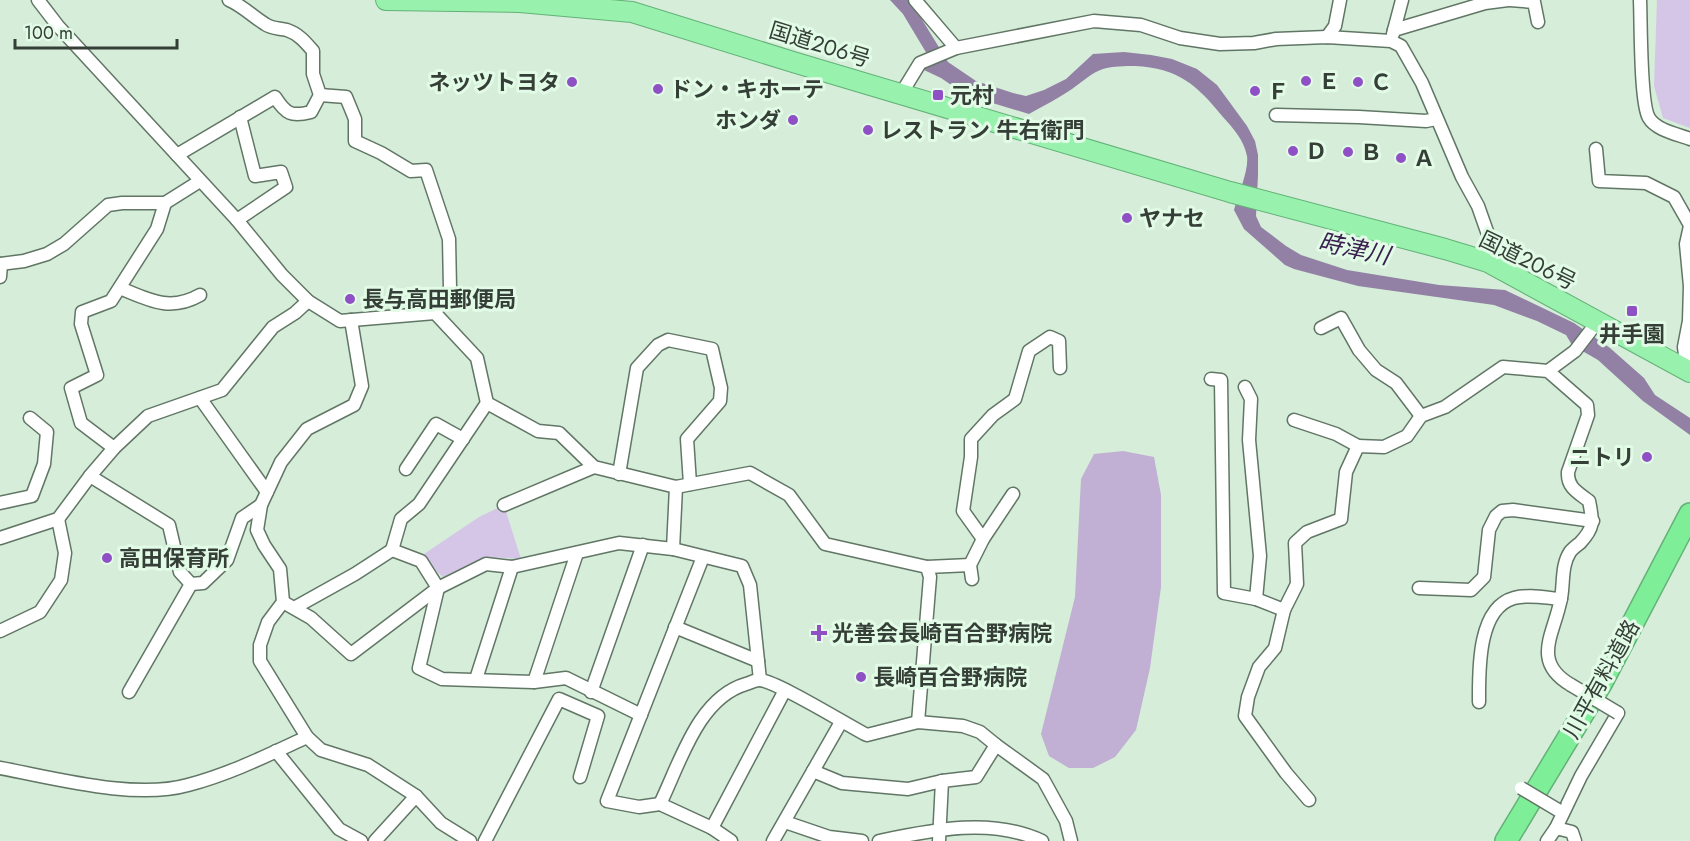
<svg xmlns="http://www.w3.org/2000/svg" width="1690" height="841" viewBox="0 0 1690 841" font-family="Jost,'Noto Sans JP',sans-serif">
  <style>
    .green { fill: #d5c6e7 }
    .forest { fill: #c1afd4 }
    .water { fill: #9281a5 }
    .lines { fill: none; stroke-linecap: round; stroke-linejoin: round }
    .minor-casing { stroke: #617665; stroke-width: 15 }
    .trunk-casing { stroke: #64b177; stroke-width: 22 }
    .motorway-casing { stroke: #64b177; stroke-width: 24 }
    .minor { stroke: #fff; stroke-width: 12 }
    .trunk { stroke: #98f2ae; stroke-width: 20 }
    .motorway { stroke: #7eee99; stroke-width: 21 }
    .minor-bridge-casing { stroke: #617665; stroke-width: 15; stroke-linecap: butt }
    .minor-bridge { stroke: #fff; stroke-width: 12 }
    .poi-dot { fill: #9050c5; stroke: #e2fbe6; stroke-width: 2 }
    .labels { text-anchor: middle; stroke-width: 6; stroke-linejoin: round; paint-order: stroke }
    .street-label { font-size: 22px; fill: #353f37; stroke: #e2fbe6 }
    .poi-label { font-size: 22px; font-weight: bold; fill: #353f37; stroke: #e2fbe6; text-anchor: start }
    .water-label { font-size: 24px; font-style: italic; fill: #3a2050; stroke: #e2fbe6 }
  </style>
  <rect width="100%" height="100%" fill="#d5edd9"/>
  <g class="green">
    <polygon points="1657,0 1690,0 1690,128 1663,118 1654,86"/>
    <polygon points="504,505 521,559 487,557 443,577 436,571 424,554 479,517"/>
  </g>
  <polygon class="forest" points="1123,451 1154,457 1161,495 1161,587 1150,668 1136,730 1115,757 1093,768 1069,768 1049,756 1041,734 1075,597 1081,479 1094,454"/>
  <path class="water" d="M890,0h20l38,62 28,19 37,12 13,3 18,-6 22,-11 27,-25 31,-2 27,3 21,4 25,10 20,16 30,41 8,15 3,14v20l-2,41 5,11 25,19 15,9 46,15 92,15 66,5 69,33 36,25 34,30 11,17 35,23v17l-47,-34 -45,-41 -26,-15 -6,-10 -29,-14 -43,-16 -136,-19 -64,-17 -9,-4 -41,-36 -10,-19c4,-15 15,-40 13,-54 -3,-16 -14,-28 -24,-39 -26,-32 -45,-49 -88,-51 -10,0 -22,0 -32,3 -12,4 -21,13 -31,20 -13,9 -29,17 -43,25l-63,-19 -25,-17 -17,-8 3,-16 -24,-40z"/>
  <g class="lines">
    <g class="minor-casing">
      <g id="minor">
        <polyline points="38,0 58,26 237,220 282,275 308,301 340,321 435,313"/>
        <polyline points="915,0 956,48"/>
        <polyline points="1510,0 1534,2 1538,22"/>
        <path d="M1640,0c1,21 0,104 9,118 7,12 28,16 41,21"/>
        <polyline points="1394,30 1485,3 1508,0"/>
        <polyline points="1393,34 1402,0"/>
        <polyline points="1327,37 1335,26 1340,0"/>
        <polyline points="901,94 920,63 956,48 1094,21 1141,25 1180,38 1220,44 1254,43 1276,39 1327,37 1391,41 1401,46 1422,83 1462,177 1478,206 1490,240 1488,262"/>
        <polyline points="320,95 346,97 355,119 355,141 381,153 411,171 426,170 449,239 450,288 435,313"/>
        <polyline points="1276,115 1359,117 1426,121 1436,119"/>
        <polyline points="1596,149 1599,181 1646,183 1674,197 1690,225"/>
        <path d="M177,155l98,-58c11,17 16,20 36,15l9,-17 -7,-21v-23c-7,-8 -14,-17 -26,-21 -8,-2 -15,-1 -22,-6 -13,-8 -22,-18 -36,-24"/>
        <polyline points="237,220 286,187 281,172 255,176 240,117"/>
        <polyline points="0,264 24,261 47,254 64,244 108,205 122,203 165,203 200,181"/>
        <polyline points="0,277 1,264"/>
        <path d="M120,288c29,12 50,24 80,7"/>
        <polyline points="435,313 477,358 487,403 538,431 559,433 594,467 676,487 750,473 789,495 825,544 927,567 930,577 918,722"/>
        <polyline points="351,320 362,386 354,405 307,429 281,462 261,505 257,530 264,545 280,569 283,602 268,622 260,645 260,661 307,737 321,750 368,765 416,796 441,823 470,841"/>
        <polyline points="1321,328 1341,318 1359,350 1376,370 1396,383 1421,416"/>
        <polyline points="1548,371 1575,351 1598,321"/>
        <polyline points="1687,371 1684,347 1689,321 1690,286 1686,244 1690,226"/>
        <polyline points="1211,379 1221,380 1224,593 1256,599 1284,610"/>
        <polyline points="1245,387 1251,399 1249,440 1260,556 1256,599"/>
        <polyline points="200,398 267,492"/>
        <polyline points="487,403 419,504 401,519 392,550 421,561 438,588 419,668 442,679 534,682 566,678 641,715"/>
        <polyline points="1294,420 1336,434 1358,446"/>
        <polyline points="114,448 81,423 71,388 97,375 81,324 82,312 111,301 157,229 165,203"/>
        <polyline points="406,469 436,424 463,439"/>
        <polyline points="619,474 637,368 658,345 668,340 712,349 721,388 720,401 687,439 690,484"/>
        <polyline points="90,476 169,525 180,572 191,584"/>
        <polyline points="0,503 32,496 44,464 47,432 30,418"/>
        <polyline points="504,505 594,467"/>
        <polyline points="0,538 58,519 90,476 114,448 148,416 222,390 273,327 295,313 308,301"/>
        <polyline points="983,539 963,511 971,457 971,439 993,415 1015,399 1029,351 1050,337 1059,341 1060,368"/>
        <polyline points="673,549 676,487"/>
        <polyline points="703,557 607,801 639,807 660,804 712,828 731,841"/>
        <polyline points="927,567 970,565"/>
        <polyline points="972,579 970,565 983,539 1013,494"/>
        <polyline points="191,584 203,583 227,560 242,518 261,505"/>
        <polyline points="1419,588 1471,590 1484,577 1489,530 1496,516 1502,511 1513,510 1593,521"/>
        <polyline points="283,602 311,618 351,654 438,588 486,564 512,567 619,543 673,549 742,566 750,585 760,680"/>
        <polyline points="294,608 355,574 392,550"/>
        <polyline points="675,627 758,661"/>
        <polyline points="0,631 40,612 61,580 65,553 58,519"/>
        <polyline points="476,679 512,567"/>
        <polyline points="534,682 577,553"/>
        <polyline points="129,692 191,584"/>
        <polyline points="591,692 643,545"/>
        <path d="M1479,702c0,-30 -2,-94 35,-104 14,-4 33,0 47,1"/>
        <polyline points="996,745 1043,779 1066,821 1071,841"/>
        <polyline points="276,751 339,829 361,841"/>
        <path d="M0,768c55,10 134,32 188,17 42,-11 80,-30 119,-48"/>
        <polyline points="813,771 842,783 908,789 942,781"/>
        <path d="M1309,800l-23,-27 -41,-57 3,-19 11,-30 16,-19 9,-38 13,-26 -2,-41 12,-11 34,-13 5,-47 12,-26 26,1 23,-11 14,-20 24,-9 58,-40 45,4 39,34 1,10 -20,57c-1,15 9,20 21,29 4,20 6,26 -9,42 -4,3 -8,6 -10,9 -9,14 -6,31 -9,46 -6,35 -31,63 10,87"/>
        <path d="M660,804c20,-41 38,-106 86,-120 4,-1 9,-4 13,-4 16,0 88,45 108,55l51,-13 45,4 17,6 16,13 -20,32 -34,4 -3,60"/>
        <polyline points="785,822 829,837 862,841"/>
        <polyline points="712,828 785,690"/>
        <polyline points="1556,828 1581,776 1618,713"/>
        <polyline points="375,841 416,796"/>
        <polyline points="485,841 559,699 598,716 580,777"/>
        <polyline points="773,841 841,722"/>
        <path d="M879,841c53,-11 112,-24 163,0"/>
        <polyline points="1547,841 1556,828 1572,832 1575,841"/>
      </g>
    </g>
    <g class="trunk-casing">
      <polyline id="trunk" points="386,0 520,2 632,12 793,62 1230,192 1445,249 1488,262 1690,372"/>
    </g>
    <g class="motorway-casing">
      <polyline id="motorway" points="1506,841 1602,682 1690,514"/>
    </g>
    <use href="#minor" class="minor"/>
    <use href="#trunk" class="trunk"/>
    <use href="#motorway" class="motorway"/>
    <g class="minor-bridge-casing">
      <g id="minor-bridge">
        <polyline points="1571,685 1618,713"/>
        <polyline points="1521,788 1558,810"/>
      </g>
    </g>
    <use href="#minor-bridge" class="minor-bridge"/>
  </g>
  <g class="poi-dot">
    <circle cx="1306" cy="81" r="6"/>
    <circle cx="572" cy="82" r="6"/>
    <circle cx="1358" cy="82" r="6"/>
    <circle cx="658" cy="89" r="6"/>
    <circle cx="1255" cy="91" r="6"/>
    <rect x="932" y="89" width="12" height="12" rx="3"/>
    <circle cx="793" cy="120" r="6"/>
    <circle cx="868" cy="130" r="6"/>
    <circle cx="1293" cy="151" r="6"/>
    <circle cx="1348" cy="152" r="6"/>
    <circle cx="1401" cy="158" r="6"/>
    <circle cx="1127" cy="218" r="6"/>
    <circle cx="350" cy="299" r="6"/>
    <rect x="1626" y="305" width="12" height="12" rx="3"/>
    <circle cx="1647" cy="457" r="6"/>
    <circle cx="107" cy="558" r="6"/>
    <path d="M816 624h6v6h6v6h-6v6h-6v-6h-6v-6h6z"/>
    <circle cx="861" cy="677" r="6"/>
  </g>
  <g class="labels">
    <g class="street-label">
      <text transform="translate(820 44) rotate(17)" y="8">国道206号</text>
      <text transform="translate(1528 260) rotate(26)" y="8">国道206号</text>
      <text transform="translate(1601 679) rotate(-61)" y="8">川平有料道路</text>
    </g>
    <g class="poi-label">
      <text x="1318" y="89">Ｅ</text>
      <text x="560" y="90" text-anchor="end">ネッツトヨタ</text>
      <text x="1370" y="90">Ｃ</text>
      <text x="670" y="97">ドン・キホーテ</text>
      <text x="1267" y="99">Ｆ</text>
      <text x="950" y="103">元村</text>
      <text x="781" y="128" text-anchor="end">ホンダ</text>
      <text x="880" y="138">レストラン 牛右衛門</text>
      <text x="1305" y="159">Ｄ</text>
      <text x="1360" y="160">Ｂ</text>
      <text x="1413" y="166">Ａ</text>
      <text x="1139" y="226">ヤナセ</text>
      <text x="362" y="307">長与高田郵便局</text>
      <text x="1632" y="342" text-anchor="middle">井手園</text>
      <text x="1635" y="465" text-anchor="end">ニトリ</text>
      <text x="119" y="566">高田保育所</text>
      <text x="832" y="641">光善会長崎百合野病院</text>
      <text x="873" y="685">長崎百合野病院</text>
    </g>
    <g class="water-label">
      <text transform="translate(1354 249) rotate(12)" y="8">時津川</text>
    </g>
  </g>
  <path d="M15 39v9h162v-9" fill="none" stroke="#353f37" stroke-width="3"/>
  <text x="24" y="39" font-size="18" fill="#353f37" stroke="#e2fbe6" stroke-width="4.5" paint-order="stroke">100 m</text>
</svg>
